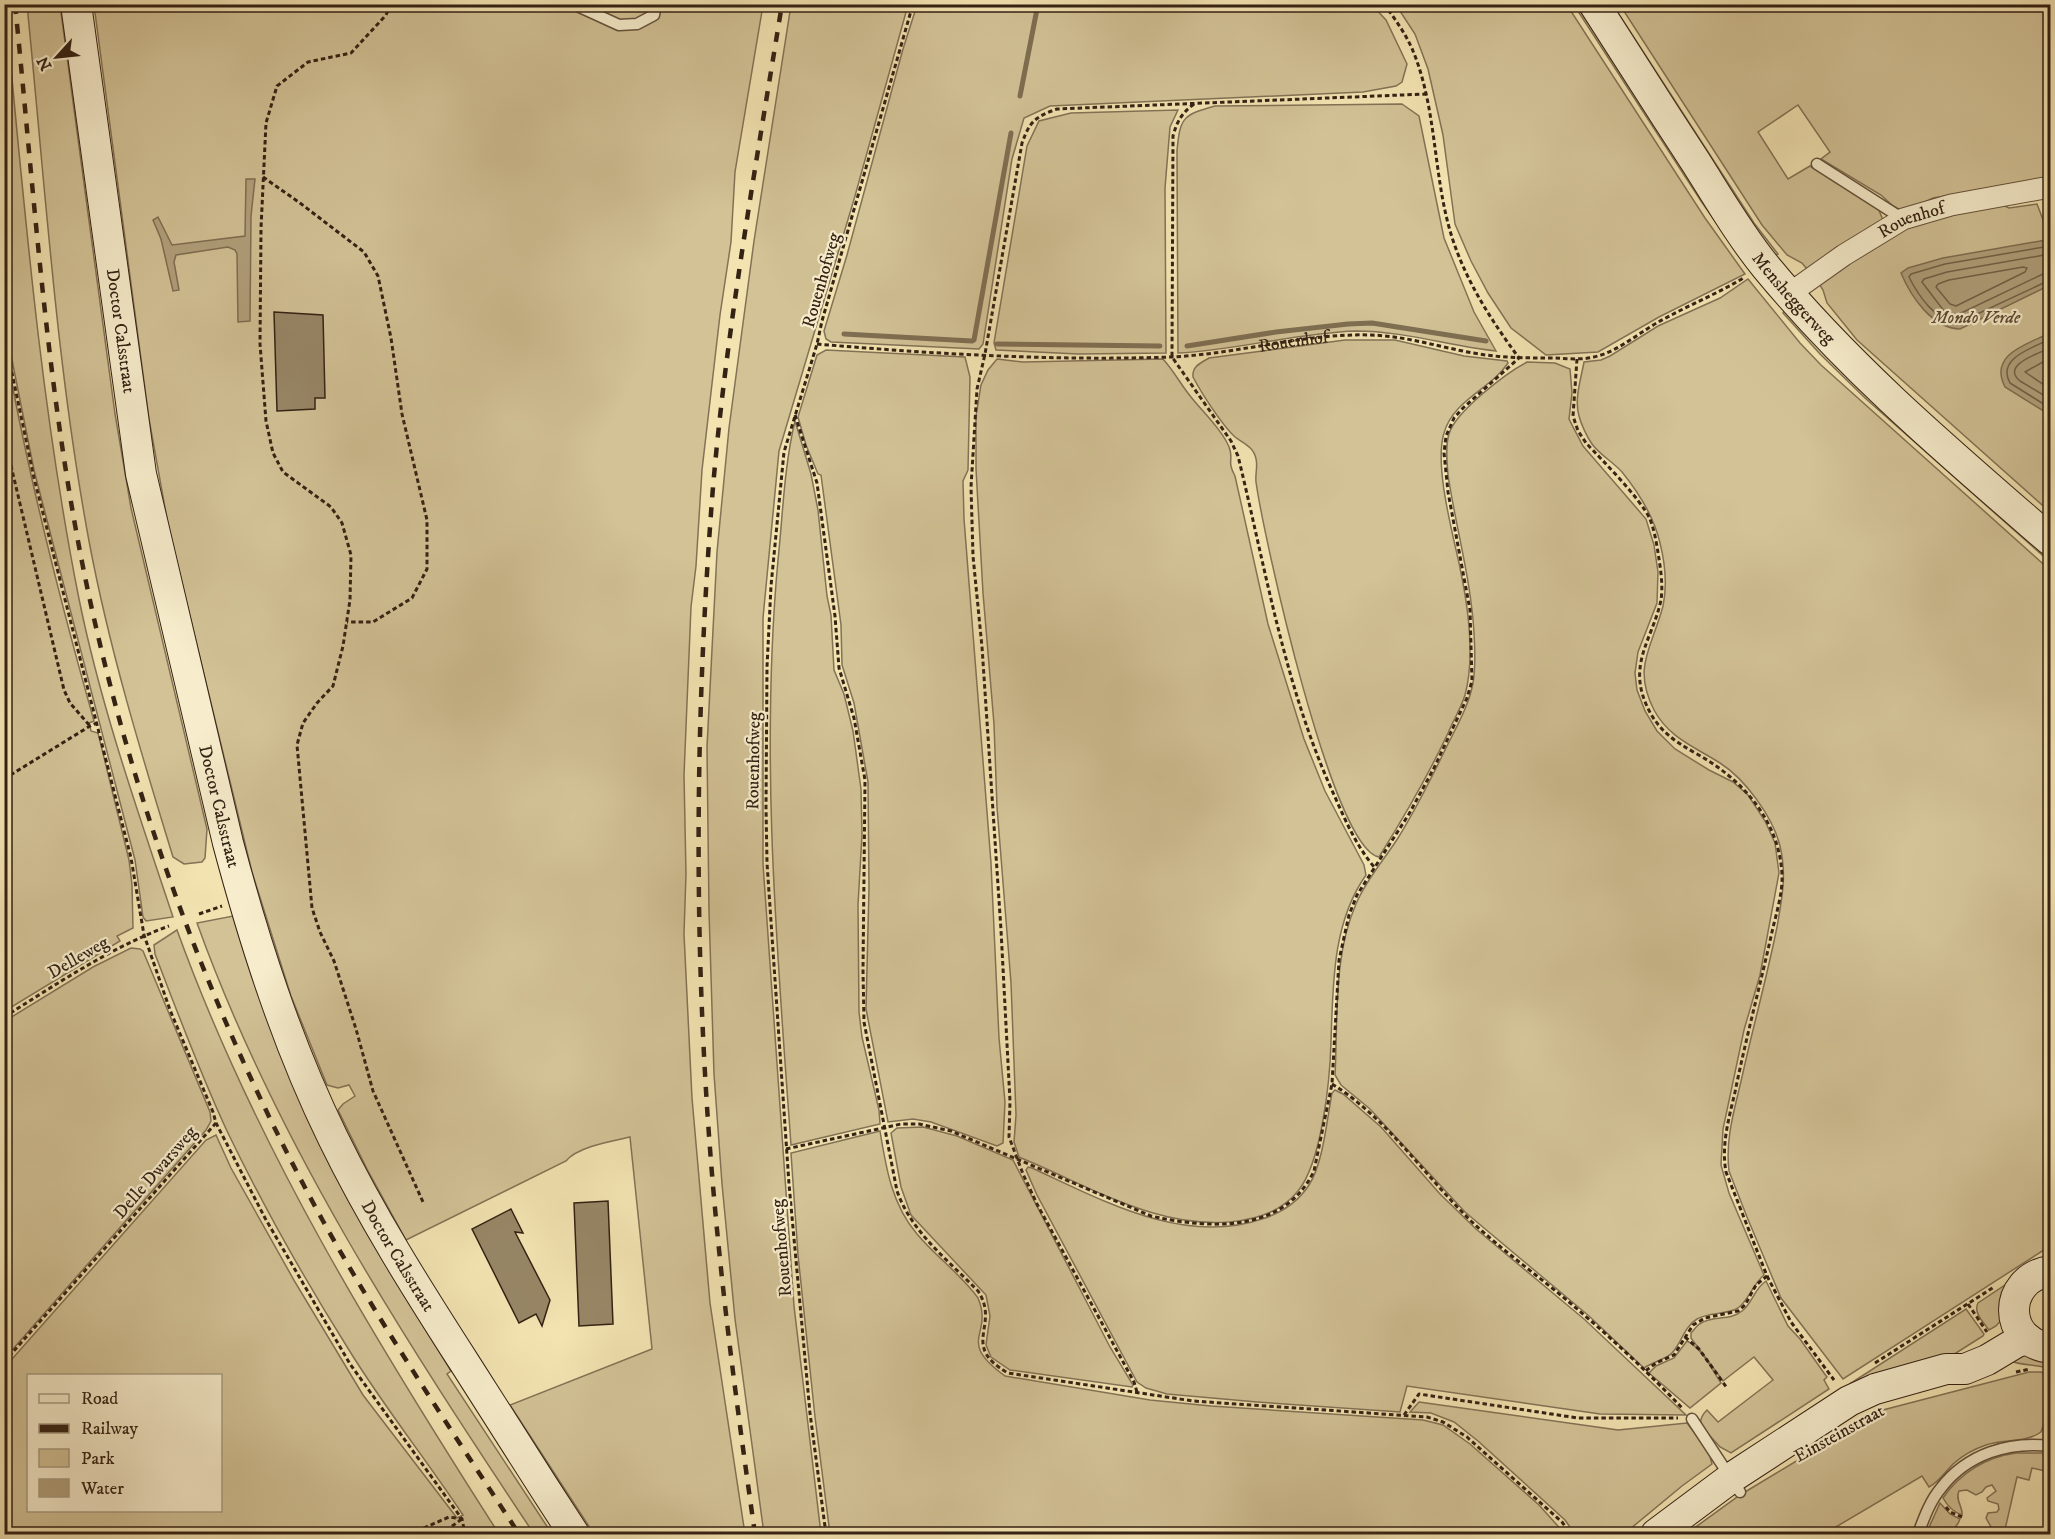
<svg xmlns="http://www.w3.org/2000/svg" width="2055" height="1539" viewBox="0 0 2055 1539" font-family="'IM FELL DW Pica',serif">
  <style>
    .green { fill: #d2c296; stroke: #837255; stroke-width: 1.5; fill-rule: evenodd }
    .water { fill: #b1a17c; stroke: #7f6e52; stroke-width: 1.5 }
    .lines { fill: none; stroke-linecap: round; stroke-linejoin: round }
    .shore { stroke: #726248; stroke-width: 1.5 }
    .stream { stroke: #7f6e52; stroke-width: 5 }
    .building { fill: #978666; stroke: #342214; stroke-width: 1.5 }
    .lane-casing { stroke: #64523b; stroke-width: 13 }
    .street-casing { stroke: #64523b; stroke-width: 23 }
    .secondary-casing { stroke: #342214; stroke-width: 32 }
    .path { stroke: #342214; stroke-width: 3; stroke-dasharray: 4.5 3; stroke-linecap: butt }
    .lane { stroke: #f7edcc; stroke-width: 10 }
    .street { stroke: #f7edcc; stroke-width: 21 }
    .secondary { stroke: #f7edcc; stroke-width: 30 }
    .rail { stroke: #342214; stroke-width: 4.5; stroke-dasharray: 10 10; stroke-linecap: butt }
    .labels { text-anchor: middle; stroke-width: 4.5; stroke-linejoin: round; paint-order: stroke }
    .street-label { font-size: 18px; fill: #342214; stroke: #f7edcc }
    .park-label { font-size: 18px; font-style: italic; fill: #5c4a34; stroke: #f7edcc }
  </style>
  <rect width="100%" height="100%" fill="#f2e3b1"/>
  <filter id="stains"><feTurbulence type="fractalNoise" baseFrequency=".00333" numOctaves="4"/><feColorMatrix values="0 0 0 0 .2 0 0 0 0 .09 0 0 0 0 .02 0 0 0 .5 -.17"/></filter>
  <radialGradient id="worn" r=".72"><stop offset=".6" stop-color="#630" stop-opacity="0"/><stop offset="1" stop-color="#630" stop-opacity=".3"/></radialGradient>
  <g class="green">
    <path d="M5,5c19,198 35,398 74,594 22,108 59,213 94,318l-27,4 -3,-4 -8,-57 -101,-390 -29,-145z"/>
    <path d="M27,5h33l55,409 16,94 76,321 -2,29 -3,4 -18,2 -11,-7c-32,-104 -64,-209 -84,-316 -33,-177 -44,-358 -62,-536z"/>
    <path d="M94,5h669l-28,167 -4,70 -11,73 -18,155 -6,96 -5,41 -7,168 2,99 -2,60 8,164 18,205 35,231h-151l-84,-129 142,-56 -22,-212c-18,4 -53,10 -64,24l-160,79 -39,-71 -29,-59 5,-6 12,-8 -6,-11 -11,3 -11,-3 -36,-89 -39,-124 -83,-342 -20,-111z"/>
    <polygon points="791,5 908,5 855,196 779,451 763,618 763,864 794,1306 821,1534 764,1534 735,1319 722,1184 714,1074 709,911 707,747 717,552 729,428 754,241"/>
    <polygon points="1372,5 1386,20 1407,64 1402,82 1396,86 1363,92 1050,106 1024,118 1012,159 983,344 979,349 831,342 826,339 824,331 847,255 903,49 917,5"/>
    <polygon points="1396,5 1567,5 1705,218 1745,274 1659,317 1598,352 1546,355 1511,328 1488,293 1471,261 1455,224 1443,135 1428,69 1415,34"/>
    <polygon points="1574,5 1582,5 1745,264 1701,201"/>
    <polygon points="1605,5 1613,5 1754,223 1778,254 1772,258"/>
    <polygon points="1620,5 2050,5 2050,179 1933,198 1904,212 1893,206 1881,195 1821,159 1830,152 1798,105 1758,132 1788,179 1810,166 1878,208 1885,225 1807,269 1802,263 1787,255 1762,225"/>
    <path d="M1402,104l17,12 25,122 30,74 22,39c-47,-5 -92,-20 -140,-20 -60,2 -118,19 -178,22l-1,-202c3,-34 6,-36 38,-45z"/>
    <polygon points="1178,110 1170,127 1165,188 1166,353 1078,354 996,350 994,343 1027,146 1039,121 1071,113"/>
    <polygon points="1995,201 2009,208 2037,204 2045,225 2050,224 2050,512 1857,340 1827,303 1823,290 1818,282 1888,232"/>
    <path d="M1748,279l52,64 21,22 229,205v676l-207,133 -62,-81 -34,-81 -18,-46c-4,-33 6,-63 13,-94 11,-50 25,-100 35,-150 5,-29 10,-52 3,-81 -7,-29 -35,-67 -60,-83 -25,-16 -51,-25 -66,-53 -22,-43 -2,-62 9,-104 4,-19 2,-43 -3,-63 -6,-26 -21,-50 -38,-71 -9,-10 -22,-17 -30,-28 -5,-7 -11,-20 -13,-28 -5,-17 2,-37 5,-54l17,-2 9,-4 48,-30 62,-28z"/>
    <polygon points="1786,308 2050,554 2050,562 1865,398 1820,354 1783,313"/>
    <path d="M1345,340h50l69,16 43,5 1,2c-17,26 -55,37 -64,70 -10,33 9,101 16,135 8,38 15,90 5,127 -4,13 -12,26 -17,38 -20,43 -44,84 -69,124 -47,-8 -116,-324 -123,-375 -1,-8 2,-16 0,-23 -2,-12 -13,-16 -21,-22 -13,-12 -33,-43 -42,-60 -1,-11 8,-14 16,-19z"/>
    <path d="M5,345c22,127 54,252 89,376l-5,2 2,8 7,2 31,127 3,25 1,43 -16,8 3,5 -115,70z"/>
    <polygon points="826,350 965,357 970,377 968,470 963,481 964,519 991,863 999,1038 1005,1102 1003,1143 997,1146 931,1122 913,1119 888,1122 866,1009 869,888 868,782 854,703 842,665 841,625 821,475 818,474 806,445 798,417 817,355"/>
    <path d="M997,359l26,3 140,-3c11,12 18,26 28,38 10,13 35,37 39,53 3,11 -3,11 5,26l33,148 36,115 21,52 39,74 2,10c-34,48 -33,111 -35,167 -1,37 -9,120 -33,149 -32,40 -101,35 -145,22 -45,-13 -90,-38 -134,-56l-5,-15 2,-27 -5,-132 -14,-176 -3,-83 -11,-131 -7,-124v-53l5,-31 7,-15z"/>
    <path d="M1527,362l28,1 15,6 2,24 -3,26 14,27 63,73 8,26 4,27 -1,31 -19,49 -3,21 2,17 8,21 12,20 18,18 34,21 24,12 15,13 17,26 10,22 4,30 -19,102 -16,55 -21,99 -2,36 8,28 35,82c-11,9 -16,26 -26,33 -11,7 -29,4 -41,11 -13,8 -15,23 -25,34 -4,5 -21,10 -28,15l-55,-52 -124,-104 -95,-103 -29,-24 -6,-10c3,-56 -2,-119 21,-171 10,-24 28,-44 42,-66 18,-29 34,-61 49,-92 10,-20 22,-41 26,-63 3,-17 2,-33 1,-50 -3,-53 -18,-105 -26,-158 -1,-13 -3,-28 1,-41 6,-22 57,-61 78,-72z"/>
    <path d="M795,421l16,53 7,36 9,86 4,19 3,55 10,24 9,37 8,58 1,46 -4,70 1,107 3,25 17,73 1,14 -89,21c-14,-195 -31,-390 -13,-585 5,-47 6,-93 17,-139z"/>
    <path d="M233,916c28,91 60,179 104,263 35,66 75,129 114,192l-4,3 105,160h-18c-129,-194 -258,-391 -337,-611z"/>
    <path d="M177,930c78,216 199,412 322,604h-494v-167l201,-227 10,-5 15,33 64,114 68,113 94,123 6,-3c-37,-56 -79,-108 -114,-165 -44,-70 -86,-144 -122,-219 -27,-58 -49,-117 -72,-177l-1,-9zM28,1376h192v134h-192z"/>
    <polygon points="131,948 140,949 143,951 210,1112 211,1121 206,1130 5,1358 5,1021 93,967"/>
    <path d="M1335,1090l8,4 38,33 59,67 36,35 108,90 102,96 -86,-1 -193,-28 -7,26 -143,-10 -90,-8 -21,-6 -9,-6 -100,-187 -11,-25 2,-3 4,1c70,32 151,78 230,51 19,-6 36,-17 47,-34 14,-21 18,-66 23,-92z"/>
    <polygon points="923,1127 957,1136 1013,1160 1110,1347 1133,1385 1132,1387 1010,1370 991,1357 986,1345 990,1316 986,1295 911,1215 901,1187 891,1133 897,1128"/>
    <path d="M880,1131c6,37 12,74 37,103 19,23 44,40 61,64 16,38 -23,42 27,78l145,24 61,6 212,14 20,5 27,19 69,61 26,29h-735l-15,-117 -17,-162 -7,-102z"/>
    <path d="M2050,1255v12l-54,59 -7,4c-6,-8 -16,-18 -11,-27z"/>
    <path d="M1766,1281l22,45 12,13 24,34 3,4 -3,3 5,9 -98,64 -11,-6 -19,-21c-2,-7 2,-12 6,-16l11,12 55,-42 -19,-23 -31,24 -32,-43v-5c3,-3 6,-8 10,-10 13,-8 29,-2 41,-12 11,-8 11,-21 24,-30z"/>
    <polygon points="1966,1309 1984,1334 1983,1336 1956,1353 1938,1361 1863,1383 1851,1383"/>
    <path d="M1687,1341c15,7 25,29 34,42l-31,25 -41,-35 7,-7 18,-8z"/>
    <path d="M2011,1354l39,2v13c-14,-6 -28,-2 -41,-9z"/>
    <path d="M2029,1372h12l9,4v30l-9,26c-15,11 -38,7 -55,13 -12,4 -24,11 -33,19 -8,8 -14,18 -24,23l-7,-11 -98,58h-138l54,-39 139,-84z"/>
    <polygon points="1419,1402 1618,1430 1687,1423 1709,1452 1712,1464 1682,1486 1624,1534 1575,1534 1565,1520 1478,1441 1454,1422 1431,1413 1410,1412"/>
    <path d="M2016,1453h25l9,2v17l-18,-4 -3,12 -12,-3 -13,57h-9l-9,-16 2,-5 9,-1 2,-3 -1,-5 -10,-3 -1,-3 9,-7 -4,-6 -6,2 -4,5 -6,3 -9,-5 -8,1c-4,10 4,15 3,24 -9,-3 -14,-8 -19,-17 17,-25 43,-41 73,-45z"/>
    <path d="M1940,1503l10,11 10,5c-6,16 -19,16 -34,15z"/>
  </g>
  <g class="water">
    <polygon points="246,179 255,179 251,216 250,321 238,322 237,254 235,250 228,247 176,255 174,262 179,290 173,291 161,239 153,220 158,217 172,245 245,236"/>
    <path d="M2046,240h4v45l-90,44c-28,-1 -49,-32 -59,-56l7,-5 35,-10z"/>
    <path d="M2050,333v82l-45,-28c-17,-33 23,-43 45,-54z"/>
  </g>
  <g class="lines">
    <g class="shore">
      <path d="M2050,246l-105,18 -34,10 -2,3c9,18 27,45 49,46l92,-43"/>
      <polyline points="2050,254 1947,272 1924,279 1922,282 1944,311 1957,315 2043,274 2050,272"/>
      <polygon points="2023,267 2027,268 2025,272 1956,306 1950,304 1936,287 1938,284 1949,280"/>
      <path d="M2050,339c-17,9 -54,19 -40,44l40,25"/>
      <path d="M2050,348c-10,5 -50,17 -30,33l30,18"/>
      <polyline points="2050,358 2025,372 2050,389"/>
    </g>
    <g class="stream">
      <polyline points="1020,96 1038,4"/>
      <polyline points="844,334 972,341 974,340 1011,133"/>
      <polyline points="997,344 1160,346"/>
      <polyline points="1187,346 1276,332 1348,324 1372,323 1486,341"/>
    </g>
  </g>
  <g class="building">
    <polygon points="274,312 323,315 325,398 315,398 315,409 277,411"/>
    <polygon points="608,1201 613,1324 579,1326 574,1203"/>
    <polygon points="511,1209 523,1233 515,1232 550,1300 542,1326 536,1314 519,1323 472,1229"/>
  </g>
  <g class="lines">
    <g class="lane-casing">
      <g id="lane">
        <polyline points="573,4 619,25 637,24 654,15 656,4"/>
        <polyline points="1817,164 1903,219"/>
        <polyline points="1692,1419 1740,1492"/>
        <path d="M1918,1534c6,-16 12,-33 23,-46 26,-34 68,-47 109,-42"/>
      </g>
    </g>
    <g class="street-casing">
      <g id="street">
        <path id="s2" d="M1789,294l55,-39 59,-36 48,-14 99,-18"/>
      </g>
    </g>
    <g class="secondary-casing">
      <g id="secondary">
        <path id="s3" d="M76,4l65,470 87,369c27,101 59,201 105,295 38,78 84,151 131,224 37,58 73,115 110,172"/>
        <path id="s4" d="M1594,4c34,53 67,105 101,157 23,36 44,73 71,106 84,102 185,187 284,273"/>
        <path d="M2050,1271c-48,8 -48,71 0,77"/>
        <polyline points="1656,1534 1731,1478 1849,1401 1875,1389 1946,1369 1965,1369 1987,1360 2017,1342 2028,1339"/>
      </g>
    </g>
    <g class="path">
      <polyline points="391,4 386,15 351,53 308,62 277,86 266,123 261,228 260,344 266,421 273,453 283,472 331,507 342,523 351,555 350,600 343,646 333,686 317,703 303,723 297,745 312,908 320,932 334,961 356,1029 373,1091 423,1202"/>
      <path d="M1384,4c11,15 22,30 29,47 24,58 20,124 38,183 14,46 40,86 68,124"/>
      <path d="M1194,104c-12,9 -17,17 -21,32l-1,221 59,84 7,15c28,114 47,233 97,341 11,25 22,50 40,71"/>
      <polyline points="263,177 300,203 364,252 378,276 391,338 402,414 427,520 427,569 412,598 373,622 347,622"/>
      <polyline points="4,335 34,478 131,858 144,935 170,1010 213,1112 216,1123 265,1218 350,1364 462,1519 465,1534"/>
      <path id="s1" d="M817,344c117,10 236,17 354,13 67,-3 133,-24 200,-22 36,1 71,13 108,19 25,4 50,4 76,4 14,1 30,2 43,-2 24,-7 44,-26 66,-37 27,-15 55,-26 81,-42"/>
      <path d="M1577,359l-4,57 5,15 8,12c17,18 54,55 64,76 5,13 7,27 9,40 2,12 4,29 2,41 -8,38 -33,63 -15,104 11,26 28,37 51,50 45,25 82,66 85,120 1,19 -6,40 -10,58 -12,54 -26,106 -37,160 -6,26 -14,53 -9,80l41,104 -11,9 -11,20 -7,6 -33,7 -12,7 -19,30 -18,8 -12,9"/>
      <path d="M795,415l22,68 18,133 4,52 15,50 11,62 -2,190 1,52 33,169c15,42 51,69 81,100 23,35 -19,54 30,82l185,28 234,16 16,5 24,15 95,85 9,12"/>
      <polyline points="4,436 64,690 70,703 90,726"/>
      <polyline points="4,779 90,726 97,723"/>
      <polyline points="199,914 222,906"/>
      <path d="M4,1017c53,-33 107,-70 165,-91"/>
      <path d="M1332,1084c55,34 93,92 139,137 31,29 66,54 98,81 39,33 79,70 113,106"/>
      <path d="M786,1149l115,-25h18l32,7 200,85c57,13 133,18 163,-45l18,-87 7,-124 10,-45 8,-20 52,-81 25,-46 33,-70 5,-17 -2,-71 -22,-118 -4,-39 2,-17 8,-18 9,-10 56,-50"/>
      <polyline points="1767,1276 1791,1322 1834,1380"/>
      <polyline points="1968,1304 1987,1332"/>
      <polyline points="1685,1337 1699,1349 1727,1388"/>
      <polyline points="4,1362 216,1123"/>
      <polyline points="1875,1363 1994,1287"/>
      <polyline points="2016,1372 2030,1369"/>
      <path d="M1137,1392l-3,-10 -97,-178 -14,-30 -14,-37 1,-36 -9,-171 -19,-283 -9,-91 -2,-69 6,-98 8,-35 37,-211c8,-22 13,-26 35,-34l369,-15"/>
      <polyline points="1404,1415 1419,1394 1578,1418 1678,1418"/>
      <polyline points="2046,1432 2050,1420"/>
      <polyline points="1946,1507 1950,1512 1962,1517"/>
      <polyline points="410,1534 449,1517 462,1519"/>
      <polyline points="431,1534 448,1529 462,1519"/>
      <polyline points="826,1534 810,1413 789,1184 767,863 766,807 767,667 771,586 784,452 817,344 822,321 913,4"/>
    </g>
    <use href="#lane" class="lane"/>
    <use href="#street" class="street"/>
    <use href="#secondary" class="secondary"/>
    <g class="rail">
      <path d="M15,4c19,188 31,378 68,563 46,228 128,450 240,654 60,108 129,210 196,313"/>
      <path d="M755,1534c-17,-119 -33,-239 -43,-360 -19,-229 -17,-459 1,-687 14,-162 43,-322 69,-483"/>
    </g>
  </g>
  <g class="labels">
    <g class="street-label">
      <text dy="6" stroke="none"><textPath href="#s2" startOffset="144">Rouenhof</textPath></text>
      <text transform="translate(821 280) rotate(-74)" y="6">Rouenhofweg</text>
      <text dy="6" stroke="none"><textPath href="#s4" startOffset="356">Mensheggerweg</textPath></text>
      <text dy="6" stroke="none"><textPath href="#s3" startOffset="330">Doctor Calsstraat</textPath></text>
      <text dy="6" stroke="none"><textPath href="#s1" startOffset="478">Rouenhof</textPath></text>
      <text transform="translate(753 761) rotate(-89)" y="6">Rouenhofweg</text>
      <text dy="6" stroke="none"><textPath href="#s3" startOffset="816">Doctor Calsstraat</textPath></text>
      <text transform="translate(78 957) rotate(-30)" y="6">Delleweg</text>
      <text transform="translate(155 1172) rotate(-49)" y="6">Delle Dwarsweg</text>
      <text transform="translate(781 1248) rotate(-95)" y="6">Rouenhofweg</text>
      <text dy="6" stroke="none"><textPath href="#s3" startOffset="1302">Doctor Calsstraat</textPath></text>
      <text transform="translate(1839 1433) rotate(-29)" y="6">Einsteinstraat</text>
    </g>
    <g class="park-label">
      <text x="1976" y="323">Mondo Verde</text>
    </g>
  </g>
  <rect width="2055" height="1539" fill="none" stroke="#f2e3b1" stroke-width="24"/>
  <rect x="6" y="6" width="2043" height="1527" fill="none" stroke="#342214" stroke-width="3"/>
  <rect x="12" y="12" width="2031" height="1515" fill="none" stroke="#342214" stroke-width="1.5"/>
  <rect x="27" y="1374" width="195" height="138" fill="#f7edcc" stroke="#a99c82" stroke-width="1.5"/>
  <rect x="39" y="1394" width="30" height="9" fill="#f7edcc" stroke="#a99c82" stroke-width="1.5"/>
  <text x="81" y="1404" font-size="18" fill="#342214">Road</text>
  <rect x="39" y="1424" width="30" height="9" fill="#342214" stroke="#a99c82" stroke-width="1.5"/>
  <text x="81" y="1434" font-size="18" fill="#342214">Railway</text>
  <rect x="39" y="1449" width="30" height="18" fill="#d2c296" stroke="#a99c82" stroke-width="1.5"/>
  <text x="81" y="1464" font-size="18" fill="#342214">Park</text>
  <rect x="39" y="1479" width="30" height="18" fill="#b1a17c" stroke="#a99c82" stroke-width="1.5"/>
  <text x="81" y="1494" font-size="18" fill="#342214">Water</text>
  <g transform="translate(57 57) rotate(243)" stroke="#f7edcc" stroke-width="4.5" paint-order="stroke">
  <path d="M0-4.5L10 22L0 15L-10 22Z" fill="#342214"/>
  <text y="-9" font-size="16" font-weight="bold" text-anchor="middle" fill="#342214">N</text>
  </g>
  <rect width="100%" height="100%" filter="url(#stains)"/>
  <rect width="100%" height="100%" fill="url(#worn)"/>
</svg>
